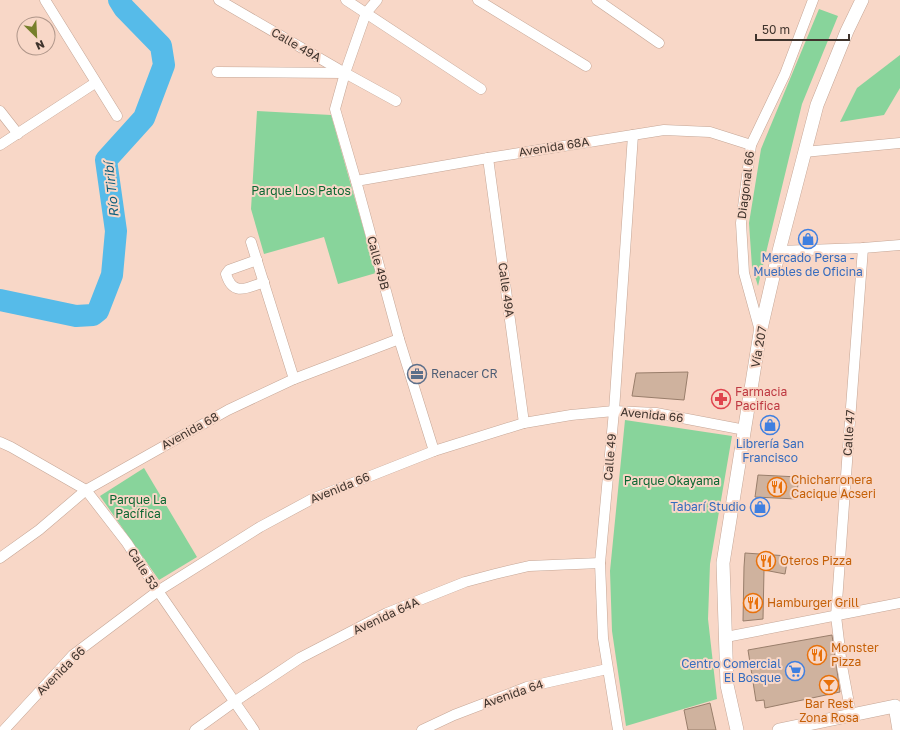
<svg xmlns="http://www.w3.org/2000/svg" width="900" height="730" viewBox="0 0 900 730" font-family="'Golos Text',sans-serif">
  <style>
    .green { fill: #88d49b }
    .lines { fill: none; stroke-linecap: round; stroke-linejoin: round }
    .river { stroke: #56bbe9; stroke-width: 22 }
    .building { fill: #cfb29e; stroke: #997e6b }
    .street-casing { stroke: #c5a696; stroke-width: 11 }
    .secondary-casing { stroke: #c5a696; stroke-width: 14 }
    .street { stroke: #fff; stroke-width: 10 }
    .secondary { stroke: #fff; stroke-width: 13 }
    .labels { text-anchor: middle; stroke-width: 4; stroke-linejoin: round; paint-order: stroke }
    .street-label { font-size: 12px; fill: #3f332c; stroke: #f8d7c7 }
    .park-label { font-size: 12px; fill: #0c6732; stroke: #f8d7c7 }
    .shop-label { font-size: 12px; fill: #366cbe; stroke: #f8d7c7 }
    .service-label { font-size: 12px; fill: #4e5e75; stroke: #f8d7c7; text-anchor: start }
    .health-label { font-size: 12px; fill: #be3a42; stroke: #f8d7c7; text-anchor: start }
    .food-label { font-size: 12px; fill: #c56008; stroke: #f8d7c7; text-anchor: start }
    .water-label { font-size: 13px; font-style: italic; fill: #0e5f7e; stroke: #f8d7c7 }
  </style>
  <rect width="100%" height="100%" fill="#f8d7c7"/>
  <g class="green">
    <polygon points="819,9 838,16 802,104 758,286 752,267 749,223 761,149"/>
    <polygon points="900,55 900,88 884,115 840,122 857,88"/>
    <polygon points="257,111 331,115 376,273 338,284 324,237 264,254 251,209"/>
    <polygon points="625,420 732,436 710,564 708,619 717,699 626,726 612,631 610,571"/>
    <polygon points="144,468 197,557 159,580 100,496"/>
  </g>
  <g class="lines">
    <polyline class="river" points="0,300 76,316 93,315 98,311 112,275 116,231 106,160 144,118 164,65 161,46 124,8 119,0"/>
  </g>
  <g class="building">
    <polygon points="688,372 684,400 632,396 636,373"/>
    <polygon points="758,475 799,477 796,499 755,497"/>
    <polygon points="745,553 788,556 785,574 764,570 763,619 743,621 744,567"/>
    <polygon points="832,635 840,692 765,708 764,700 756,701 748,650"/>
    <polygon points="710,703 716,730 688,730 684,710"/>
  </g>
  <g class="lines">
    <g class="street-casing">
      <g id="street">
        <polyline points="45,0 117,116"/>
        <polyline points="219,0 345,73 396,101"/>
        <polyline points="346,0 481,89"/>
        <polyline points="377,0 366,13 345,73 335,109 356,181 399,339 434,451"/>
        <polyline points="478,0 586,66"/>
        <polyline points="597,0 659,43"/>
        <polyline points="217,72 343,73"/>
        <polyline points="0,111 18,134"/>
        <polyline points="0,145 95,83"/>
        <polyline points="804,152 900,143"/>
        <polyline points="488,158 524,423"/>
        <polyline points="356,181 488,158 664,130 710,132 751,145"/>
        <polyline points="251,242 294,379"/>
        <polyline points="779,251 863,248 900,245"/>
        <path d="M257,260l-28,10 -3,4c7,23 21,14 38,8"/>
        <polyline points="760,331 744,273 741,223 751,145 785,74 813,0"/>
        <polyline points="0,442 11,447 86,490 127,543 158,591 254,730"/>
        <polyline points="0,558 39,530 86,490 228,410 294,379 399,339"/>
        <polyline points="726,637 900,603"/>
        <polyline points="851,714 842,666 836,616 849,434 863,248"/>
        <polyline points="4,730 73,655 158,591 260,527 312,499 434,451 524,423 571,415 614,411 656,413 745,430"/>
        <polyline points="195,730 234,702 300,658 387,613 465,582 495,574 529,566 600,563"/>
        <polyline points="422,730 454,715 527,687 607,669"/>
        <polyline points="618,730 603,638 600,563 614,411 633,135"/>
      </g>
    </g>
    <g class="secondary-casing">
      <g id="secondary">
        <polyline points="737,730 727,685 723,563 760,333 779,251 817,105 847,31 862,0"/>
        <polyline points="779,730 895,706 899,730"/>
      </g>
    </g>
    <use href="#street" class="street"/>
    <use href="#secondary" class="secondary"/>
  </g>
  <defs>
    <g id="shop-ring" transform="scale(1)"><circle r="9.5" fill="#f8d7c7" stroke="#3f7fe0" stroke-width="1.5"/><path d="M-5-2.5h2.3a2.7 3.5 0 0 1 5.4 0H5L5.5 6h-11ZM-1.5-2.5h3a1.5 2.3 0 0 0-3 0Z" fill="#3f7fe0"/></g>
    <g id="office-ring" transform="scale(1)"><circle r="9.5" fill="#f8d7c7" stroke="#5c6f8a" stroke-width="1.5"/><path d="M-6-3h4V-5.5h4V-3h4V5H-6ZM-1-4.5V-3h2v-1.5ZM-6 0V1H6V0Z" fill="#5c6f8a"/></g>
    <g id="pharmacy-ring" transform="scale(1)"><circle r="9.5" fill="#f8d7c7" stroke="#e0444e" stroke-width="1.5"/><path d="M-2-6h4v4h4v4h-4v4h-4v-4h-4v-4h4Z" fill="#e0444e"/></g>
    <g id="restaurant-ring" transform="scale(1)"><circle r="9.5" fill="#f8d7c7" stroke="#e8710a" stroke-width="1.5"/><path d="M-5-6h1v4h1v-4h1v4h1v-4h1v5L-1.5 .5V6h-2V.5L-5-1ZM5-6V6H3V1.5H1.5Q1.5-4 5-6Z" fill="#e8710a"/></g>
    <g id="supermarket-ring" transform="scale(1)"><circle r="9.5" fill="#f8d7c7" stroke="#3f7fe0" stroke-width="1.5"/><path d="M-6-5.5h2.5l.6 2H6L4.5 2H-2.5L-4.4-4H-6ZM-1.5 3.2a1.3 1.3 0 1 0 .1 0ZM3 3.2a1.3 1.3 0 1 0 .1 0Z" fill="#3f7fe0"/></g>
    <g id="bar-ring" transform="scale(1)"><circle r="9.5" fill="#f8d7c7" stroke="#e8710a" stroke-width="1.5"/><path d="M-6-5H6L.8 .8V4.5H3.5V6h-7V4.5H-.8V.8Z" fill="#e8710a"/></g>
  </defs>
  <g fill-rule="evenodd">
    <use href="#shop-ring" x="808" y="239"/>
    <use href="#office-ring" x="417" y="374"/>
    <use href="#pharmacy-ring" x="721" y="399"/>
    <use href="#shop-ring" x="770" y="425"/>
    <use href="#restaurant-ring" x="777" y="487"/>
    <use href="#shop-ring" x="760" y="507"/>
    <use href="#restaurant-ring" x="766" y="561"/>
    <use href="#restaurant-ring" x="753" y="603"/>
    <use href="#restaurant-ring" x="817" y="655"/>
    <use href="#supermarket-ring" x="795" y="671"/>
    <use href="#bar-ring" x="829" y="685"/>
  </g>
  <g class="labels">
    <g class="street-label">
      <text transform="translate(296 45) rotate(30)" y="4">Calle 49A</text>
      <text transform="translate(554 147) rotate(-9)" y="4">Avenida 68A</text>
      <text transform="translate(746 185) rotate(-83)" y="4">Diagonal 66</text>
      <text transform="translate(378 263) rotate(75)" y="4">Calle 49B</text>
      <text transform="translate(506 290) rotate(82)" y="4">Calle 49A</text>
      <text transform="translate(759 347) rotate(-80)" y="4">Vía 207</text>
      <text transform="translate(652 415) rotate(6)" y="4">Avenida 66</text>
      <text transform="translate(190 431) rotate(-29)" y="4">Avenida 68</text>
      <text transform="translate(849 433) rotate(-86)" y="4">Calle 47</text>
      <text transform="translate(610 457) rotate(-85)" y="4">Calle 49</text>
      <text transform="translate(340 488) rotate(-22)" y="4">Avenida 66</text>
      <text transform="translate(143 569) rotate(58)" y="4">Calle 53</text>
      <text transform="translate(386 616) rotate(-25)" y="4">Avenida 64A</text>
      <text transform="translate(61 671) rotate(-45)" y="4">Avenida 66</text>
      <text transform="translate(513 694) rotate(-19)" y="4">Avenida 64</text>
    </g>
    <g class="park-label">
      <text x="301" y="195">Parque Los Patos</text>
      <text x="672" y="485">Parque Okayama</text>
      <text x="138" y="504">Parque La<tspan x="138" dy="14">Pacífica</tspan></text>
    </g>
    <g class="shop-label">
      <text x="808" y="262">Mercado Persa -<tspan x="808" dy="14">Muebles de Oficina</tspan></text>
      <text x="770" y="448">Librería San<tspan x="770" dy="14">Francisco</tspan></text>
      <text x="746" y="511" text-anchor="end">Tabarí Studio</text>
      <text x="781" y="668" text-anchor="end">Centro Comercial<tspan x="781" dy="14">El Bosque</tspan></text>
    </g>
    <g class="service-label">
      <text x="431" y="378">Renacer CR</text>
    </g>
    <g class="health-label">
      <text x="735" y="396">Farmacia<tspan x="735" dy="14">Pacifica</tspan></text>
    </g>
    <g class="food-label">
      <text x="791" y="484">Chicharronera<tspan x="791" dy="14">Cacique Acseri</tspan></text>
      <text x="780" y="565">Oteros Pizza</text>
      <text x="767" y="607">Hamburger Grill</text>
      <text x="831" y="652">Monster<tspan x="831" dy="14">Pizza</tspan></text>
      <text x="829" y="708" text-anchor="middle">Bar Rest<tspan x="829" dy="14">Zona Rosa</tspan></text>
    </g>
    <g class="water-label">
      <text transform="translate(111 190) rotate(-96)" y="5">Río Tiribí</text>
    </g>
  </g>
  <g transform="translate(36 36) rotate(156)"><circle r="19" fill="#f8d7c7" stroke="#ae9589"/>
  <path d="M0-3L7 15L0 10L-7 15Z" fill="#777f2b"/>
  <text y="-6" font-size="11" font-weight="bold" text-anchor="middle" fill="#3f332c">N</text>
  </g>
  <path d="M756 34v6h93v-6" fill="none" stroke="#3f332c" stroke-width="2"/>
  <text x="762" y="34" font-size="12" fill="#3f332c" stroke="#f8d7c7" stroke-width="3" paint-order="stroke">50 m</text>
</svg>
